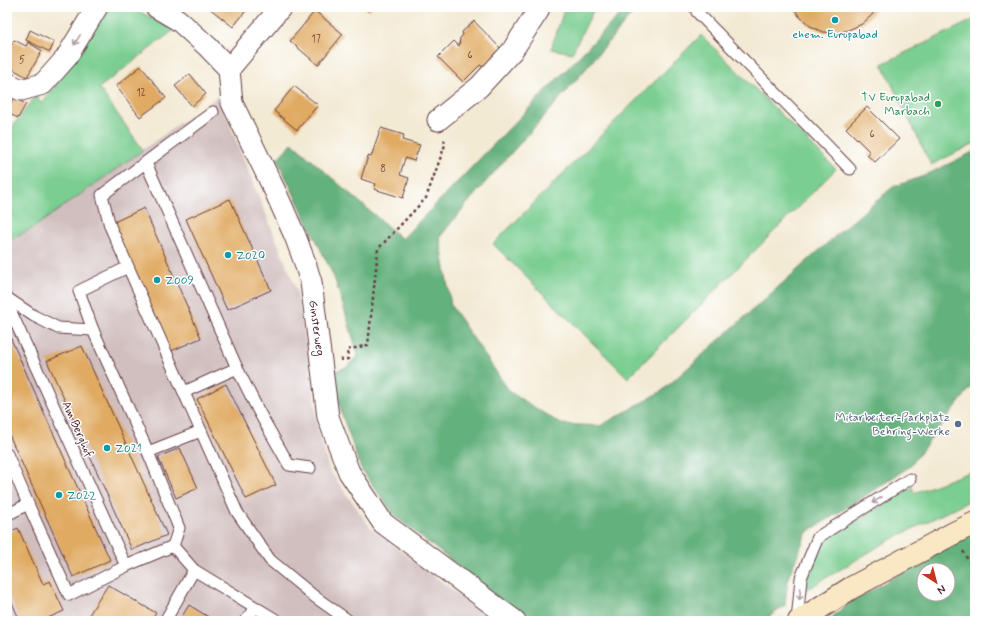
<svg xmlns="http://www.w3.org/2000/svg" width="982" height="628" viewBox="0 0 982 628" font-family="Mynerve,sans-serif">
  <style>
    .industrial { fill: #d1bfbf }
    .green { fill: #7ace91; stroke: #62765e }
    .forest { fill: #63b17b; stroke: #566853; fill-rule: evenodd }
    .building { fill: #e0aa62 }
    .lines { fill: none; stroke-linecap: round; stroke-linejoin: round }
    .lane-casing { stroke: #633d44; stroke-width: 13 }
    .street-casing { stroke: #633d44; stroke-width: 23 }
    .secondary-casing { stroke: #633d44; stroke-width: 24 }
    .path { stroke: #633d44; stroke-width: 2.5; stroke-dasharray: 3 3; stroke-linecap: butt }
    .lane { stroke: #fff; stroke-width: 11 }
    .street { stroke: #fff; stroke-width: 21 }
    .secondary { stroke: #fae7c3; stroke-width: 22 }
    .oneway { stroke: #ae9aa0 }
    .culture-dot { fill: #0f9aa8; stroke: #fff; stroke-width: 1.5 }
    .leisure-dot { fill: #2e9e5b; stroke: #fff; stroke-width: 1.5 }
    .service-dot { fill: #5c6f8a; stroke: #fff; stroke-width: 1.5 }
    .labels { text-anchor: middle; stroke-width: 3; stroke-linejoin: round; paint-order: stroke }
    .number-label { font-size: 10px; fill: #704239 }
    .culture-label { font-size: 12px; fill: #0d838f; stroke: #fff; text-anchor: start }
    .leisure-label { font-size: 12px; fill: #27864d; stroke: #fff; text-anchor: end }
    .street-label { font-size: 12px; fill: #4a1f2b; stroke: #fff }
    .service-label { font-size: 12px; fill: #4e5e75; stroke: #fff; text-anchor: end }
  </style>
  <rect width="100%" height="100%" fill="#fff"/>
  <filter id="ink" filterUnits="userSpaceOnUse"><feTurbulence type="fractalNoise" baseFrequency=".025" numOctaves="2"/><feDisplacementMap in="SourceGraphic" scale="8" xChannelSelector="R" yChannelSelector="G"/><feConvolveMatrix kernelMatrix="1 2 1 2 8 2 1 2 1" color-interpolation-filters="sRGB"/></filter>
  <filter id="wash" filterUnits="userSpaceOnUse"><feTurbulence type="fractalNoise" baseFrequency=".012" numOctaves="4" result="noise"/><feDisplacementMap in="SourceGraphic" scale="16" xChannelSelector="R" yChannelSelector="G"/><feGaussianBlur stdDeviation="0.9" result="paint"/><feColorMatrix in="noise" values="0 0 0 0 0 0 0 0 0 0 0 0 0 0 0 0 0 1.4 0 .05"/><feComposite in="paint" operator="in"/></filter>
  <g filter="url(#wash)">
    <rect width="100%" height="100%" fill="#f3ead4"/>
    <polygon class="industrial" points="218,96 297,291 313,386 317,425 329,470 371,528 493,621 7,621 7,241 33,228"/>
    <g class="green">
      <polygon points="111,7 131,7 174,30 99,88 143,150 33,228 7,241 7,134 36,95 41,104 56,85 95,26"/>
      <polygon points="565,7 577,7 582,8 583,7 595,7 572,53 551,49"/>
      <polygon points="975,19 975,143 931,165 882,64"/>
      <polygon points="701,35 836,169 628,378 493,244"/>
      <polygon points="975,470 975,498 886,542 806,590 808,575 823,541 912,487 914,493"/>
    </g>
    <g class="forest">
      <path d="M627,7h11c-25,29 -49,59 -75,88 -41,47 -84,92 -123,142l11,69 59,86 51,32 39,2 62,-35 180,-161 51,-43 31,-11 51,-25v231l-66,85 -64,42 -38,23 -19,46 -3,28 -23,15h-235l-132,-105 -34,-47 -19,-54 -10,-43 15,-5 11,-12 -10,-34 -14,-44 -57,-118 15,-16 110,96z"/>
      <path d="M975,532v89h-148l21,-17 101,-59zM924,570h24v24h-24z"/>
    </g>
    <g id="blocks">
      <g class="building">
        <polygon points="208,7 249,7 233,27"/>
        <polygon points="363,7 372,7 369,11"/>
        <polygon points="793,7 877,7 872,15 862,24 846,31 836,33 823,32 810,26 799,16"/>
        <polygon points="960,7 971,7 962,12"/>
        <polygon points="315,11 343,34 318,65 290,41"/>
        <polygon points="474,21 502,50 483,67 480,65 463,82 438,57 454,41 459,46 460,38 463,35 462,32"/>
        <polygon points="30,30 54,42 50,52 26,40"/>
        <polygon points="14,40 26,46 28,42 42,51 27,77 7,66 7,52"/>
        <polygon points="141,66 166,98 140,117 116,86"/>
        <polygon points="190,74 206,94 192,106 175,86"/>
        <polygon points="294,86 318,105 297,130 274,111"/>
        <polygon points="14,98 26,104 18,118 7,113"/>
        <polygon points="867,107 899,139 875,162 867,155 870,152 846,128"/>
        <polygon points="381,128 404,135 402,140 420,145 414,161 405,158 400,175 409,178 403,198 374,189 376,184 361,179 368,156 371,157"/>
        <polygon points="230,199 271,290 227,310 186,219"/>
        <polygon points="144,208 201,338 169,352 112,223"/>
        <polygon points="7,330 110,560 73,577 7,430"/>
        <polygon points="82,346 167,535 132,550 47,361"/>
        <polygon points="226,384 276,485 246,499 197,399"/>
        <polygon points="180,448 198,488 176,498 158,457"/>
        <polygon points="18,528 43,584 50,581 64,611 41,621 20,621 7,591 7,533"/>
        <polygon points="108,585 156,613 151,621 85,621"/>
        <polygon points="189,605 215,621 179,621"/>
      </g>
    </g>
  </g>
  <g filter="url(#ink)">
    <use href="#blocks" fill-opacity="0" stroke="#633d44" stroke-width="1"/>
    <g class="lines">
      <g class="lane-casing">
        <g id="lane">
          <polyline points="696,7 697,12 850,169"/>
          <polyline points="213,112 102,195 110,226 237,512 270,560 315,597 349,621"/>
          <polyline points="146,163 237,368 184,392"/>
          <polyline points="128,267 79,291 93,330 148,452 179,528 173,546"/>
          <polyline points="7,298 34,316 58,328 93,330"/>
          <polyline points="7,303 126,566"/>
          <polyline points="237,368 259,412 289,465 310,468"/>
          <polyline points="148,452 201,431"/>
          <polyline points="7,454 28,504 69,595 126,566 173,546"/>
          <polyline points="7,515 28,504"/>
          <polyline points="173,546 194,570 278,621"/>
          <polyline points="165,621 194,570"/>
          <polyline points="246,621 255,607"/>
          <polyline points="797,621 801,578 818,537 910,479"/>
        </g>
      </g>
      <g class="street-casing">
        <g id="street">
          <polyline points="156,7 178,20 208,47 229,69 232,103 275,191 295,236 304,260 311,282 328,417 349,472 383,523 515,621"/>
          <polyline points="229,69 281,7"/>
          <polyline points="7,83 21,90 43,84 66,58 97,7"/>
          <polyline points="438,120 479,87 512,51 538,11 539,7"/>
        </g>
      </g>
      <g class="secondary-casing">
        <polyline id="secondary" points="799,621 851,588 954,533 975,523"/>
      </g>
      <g class="path">
        <polyline points="340,360 348,359 347,350 368,345 378,249 426,198 445,145 444,139"/>
        <polyline points="963,551 975,573"/>
      </g>
      <use href="#lane" class="lane"/>
      <use href="#street" class="street"/>
      <use href="#secondary" class="secondary"/>
    </g>
    <defs><path id="oneway-shaft" d="M-6 0H5M1.5-3L5.5 0L1.5 3" fill="none" stroke-width="1.6" stroke-linecap="round" stroke-linejoin="round"/></defs>
    <g class="oneway">
      <use href="#oneway-shaft" transform="translate(77 40) rotate(122)"/>
      <use href="#oneway-shaft" transform="translate(877 500) rotate(148)"/>
      <use href="#oneway-shaft" transform="translate(800 594) rotate(95)"/>
    </g>
  </g>
  <g class="culture-dot">
    <circle cx="835" cy="20" r="4"/>
    <circle cx="228" cy="255" r="4"/>
    <circle cx="157" cy="280" r="4"/>
    <circle cx="107" cy="448" r="4"/>
    <circle cx="59" cy="495" r="4"/>
  </g>
  <circle class="leisure-dot" cx="938" cy="104" r="4"/>
  <circle class="service-dot" cx="958" cy="424" r="4"/>
  <g class="labels">
    <g class="number-label">
      <text x="316" y="42">17</text>
      <text x="470" y="58">6</text>
      <text x="22" y="63">5</text>
      <text x="141" y="96">12</text>
      <text x="872" y="137">6</text>
      <text x="383" y="172">8</text>
    </g>
    <g class="culture-label">
      <text x="835" y="38" text-anchor="middle">ehem. Europabad</text>
      <text x="236" y="259">Z020</text>
      <text x="165" y="284">Z009</text>
      <text x="115" y="452">Z021</text>
      <text x="67" y="499">Z022</text>
    </g>
    <g class="leisure-label">
      <text x="930" y="101">TV Europabad<tspan x="930" dy="14">Marbach</tspan></text>
    </g>
    <g class="street-label">
      <text transform="translate(317 328) rotate(82)" y="4">Ginsterweg</text>
      <text transform="translate(78 429) rotate(66)" y="4">Am Berghof</text>
    </g>
    <g class="service-label">
      <text x="950" y="421">Mitarbeiter-Parkplatz<tspan x="950" dy="14">Behring-Werke</tspan></text>
    </g>
  </g>
  <rect width="982" height="628" fill="none" stroke="#fff" stroke-width="24"/>
  <g transform="translate(936 582) rotate(144)"><circle r="19" fill="#ffffff" stroke="#b7a5aa"/>
  <path d="M0-3L7 15L0 10L-7 15Z" fill="#c8321e"/>
  <text y="-6" font-size="11" font-weight="bold" text-anchor="middle" fill="#4a1f2b">N</text>
  </g>
</svg>
